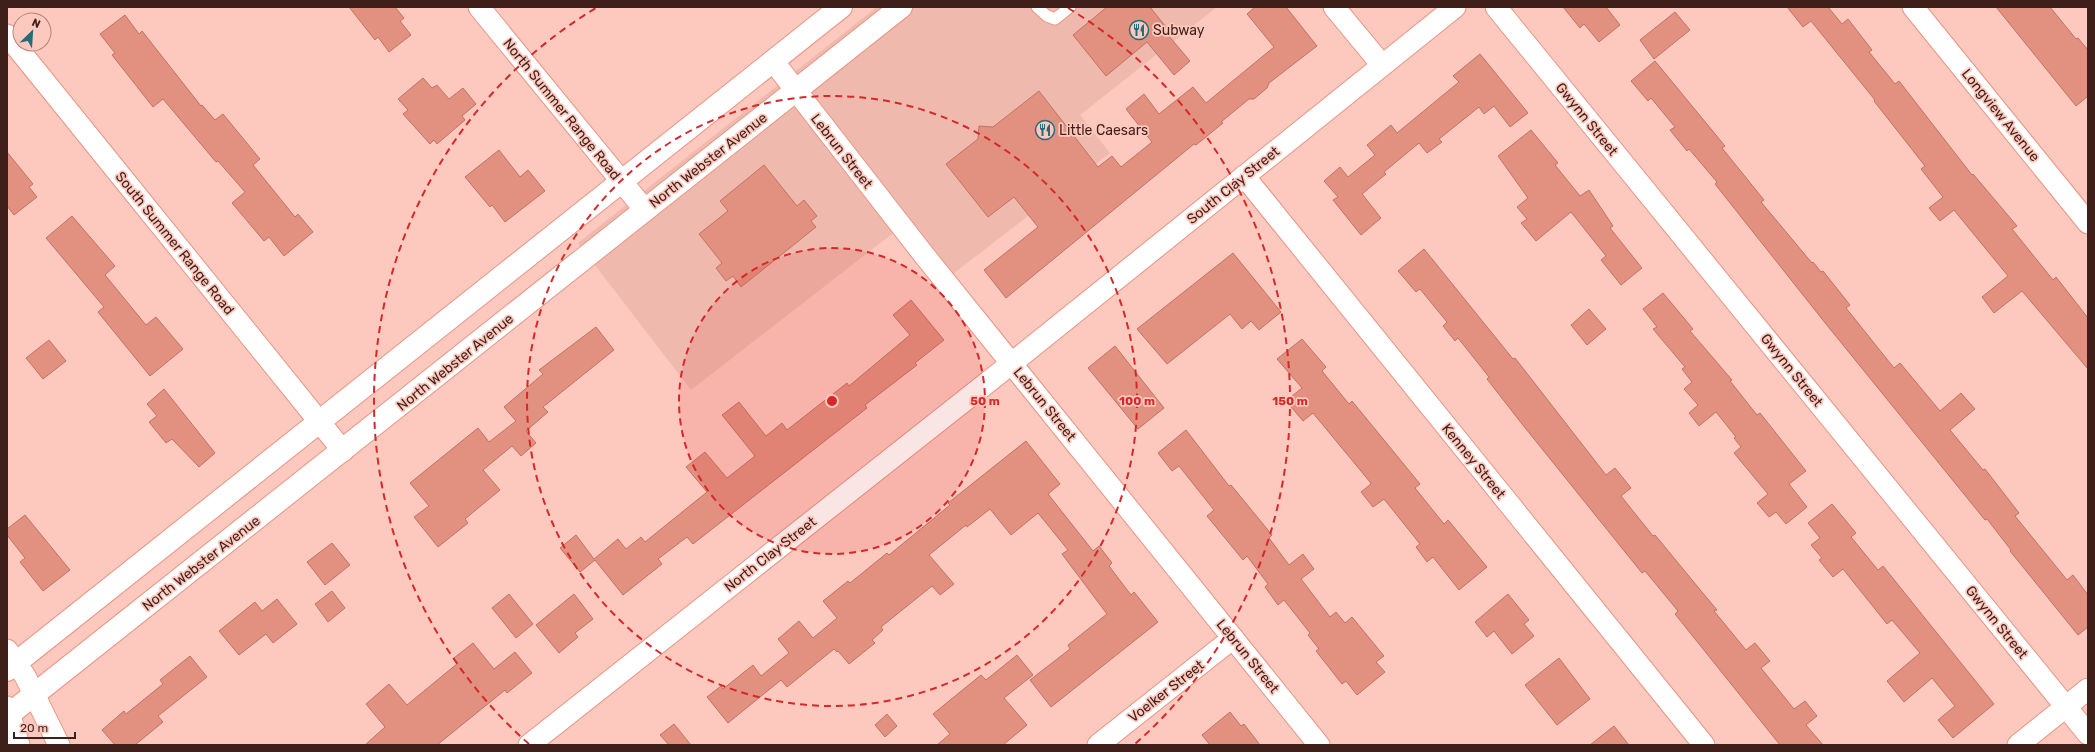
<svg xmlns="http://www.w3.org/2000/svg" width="2095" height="752" viewBox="0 0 2095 752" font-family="Rubik,sans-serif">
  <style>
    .built { fill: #f0b9ad }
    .building { fill: #e2907f; stroke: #c27363 }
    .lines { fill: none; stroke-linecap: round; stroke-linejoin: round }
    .lane-casing { stroke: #e89584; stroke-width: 13 }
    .street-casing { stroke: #e89584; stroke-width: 23 }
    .secondary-casing { stroke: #e89584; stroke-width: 24 }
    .lane { stroke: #fff; stroke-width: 11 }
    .street { stroke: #fff; stroke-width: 21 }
    .secondary { stroke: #fff; stroke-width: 22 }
    .ring { fill: none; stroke: #d62828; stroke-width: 2; stroke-dasharray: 7 5 }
    .labels { text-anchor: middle; stroke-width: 3.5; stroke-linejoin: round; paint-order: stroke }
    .poi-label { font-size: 14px; fill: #3f1f19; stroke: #fdc8bd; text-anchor: start }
    .street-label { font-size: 14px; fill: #3f1f19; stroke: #fdc8bd }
    .centre { fill: #d62828; stroke: #fdc8bd; stroke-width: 2 }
    .ring-label { font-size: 12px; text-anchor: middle; font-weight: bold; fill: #d62828; stroke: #fdc8bd; stroke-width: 3.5; stroke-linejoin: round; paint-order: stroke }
  </style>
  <rect width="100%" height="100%" fill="#fdc8bd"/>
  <polygon class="built" points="877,7 1217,7 1080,115 1110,153 945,280 901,227 691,390 578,243"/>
  <g class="building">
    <polygon points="349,7 395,7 404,18 400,21 411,35 389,52 378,37 375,40"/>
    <polygon points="1107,7 1150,7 1166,27 1163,29 1190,61 1174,75 1147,42 1106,76 1073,35"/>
    <polygon points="1255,7 1286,7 1317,46 1269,83 1267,88 1254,99 1249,99 1221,122 1223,123 1196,145 1194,144 1006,298 984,270 1038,227 1014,197 988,217 946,164 978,139 979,126 993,127 1039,91 1098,167 1112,156 1121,167 1152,142 1126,109 1144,94 1159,114 1193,87 1206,103 1274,47 1247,14"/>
    <polygon points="1563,7 1606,7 1620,25 1599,42 1584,24 1580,28"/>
    <polygon points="1787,7 1828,7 1842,24 1848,19 1872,50 1869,52 1895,84 1899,81 1972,175 1973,174 2017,226 2012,229 2053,280 2056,277 2088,318 2088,369 2022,291 1994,313 1982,297 2008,276 1954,210 1940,221 1929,208 1943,197 1921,169 1925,166 1874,101 1875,100 1811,21 1803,27"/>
    <polygon points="1996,7 2050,7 2076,39 2078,38 2088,50 2088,96 2076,106"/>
    <polygon points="1675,12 1690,30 1654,59 1640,40"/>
    <polygon points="125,15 139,34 142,31 201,106 202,105 215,120 223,114 260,159 253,165 295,217 298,214 313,232 284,256 269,237 264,241 232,203 245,192 218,161 216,162 163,99 153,107 112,55 115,53 100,34"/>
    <polygon points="1480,54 1528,113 1510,127 1494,106 1484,114 1479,107 1439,139 1442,142 1427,153 1419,143 1384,172 1386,174 1362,194 1381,218 1361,235 1333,200 1338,197 1324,181 1340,167 1348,177 1375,155 1367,145 1391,125 1397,133 1459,82 1453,76"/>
    <polygon points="1655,61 1725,146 1722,148 1764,200 1761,202 1812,263 1813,262 1821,272 1823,271 1850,305 1846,308 1894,368 1900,363 1940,411 1961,393 1975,409 1950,430 1983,470 1985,469 2019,513 2015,516 2067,580 2073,575 2088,595 2088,627 2078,635 2010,551 2011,550 1987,519 1985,520 1826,324 1715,184 1717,182 1689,149 1687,151 1670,130 1675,127 1651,98 1648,101 1631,81"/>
    <polygon points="423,78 432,88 437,85 449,99 463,88 476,104 462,116 465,120 437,144 434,140 430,144 403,114 408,110 398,99"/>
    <polygon points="1531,130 1558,163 1555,165 1580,196 1589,190 1613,226 1610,228 1642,268 1621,285 1601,260 1606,256 1571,212 1536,241 1521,223 1527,219 1517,207 1528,198 1498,156"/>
    <polygon points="499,150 520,177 528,170 545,191 505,222 492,205 490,207 465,177"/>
    <polygon points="7,152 33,184 29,187 37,197 14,215 7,206"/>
    <polygon points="764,165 797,206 804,200 817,216 811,221 816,227 741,287 733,276 726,281 716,268 722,263 699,234 728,211 720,201"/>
    <polygon points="72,216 115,266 105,275 146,325 156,317 183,349 150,376 98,312 104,307 46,238"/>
    <polygon points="1424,249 1513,359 1515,358 1606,475 1615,468 1631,488 1621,496 1653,536 1655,535 1702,592 1717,610 1714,611 1746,650 1755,643 1770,661 1761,668 1794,709 1805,701 1817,716 1806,725 1823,745 1780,745 1675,614 1678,611 1645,571 1642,573 1522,424 1487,379 1489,377 1458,338 1455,341 1443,326 1447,322 1420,289 1416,292 1398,271"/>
    <polygon points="1233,253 1281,312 1259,330 1251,321 1242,329 1230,314 1167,364 1137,329"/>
    <polygon points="1663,293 1693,329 1690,331 1732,380 1730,381 1757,415 1760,413 1806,471 1789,484 1807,507 1786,524 1776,512 1769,517 1757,503 1768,494 1734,453 1741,447 1734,438 1736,437 1716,412 1699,426 1689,413 1698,405 1684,389 1692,382 1682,369 1685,367 1653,329 1657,327 1643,309"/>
    <polygon points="911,300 944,340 915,363 917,365 865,405 867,408 693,544 687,537 658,559 662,564 623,595 595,560 580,572 560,548 576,535 594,559 618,539 626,549 641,537 645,542 707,492 686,467 705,452 727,478 755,456 722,415 739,402 766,436 782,423 787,430 847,383 849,386 910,335 893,315"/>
    <polygon points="1589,309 1606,329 1587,345 1571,325"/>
    <polygon points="596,327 614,350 543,407 548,412 526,431 536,443 521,456 512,446 483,470 500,490 465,519 468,523 438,547 414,517 429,506 410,483 478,428 489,442 516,421 504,407 543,374 539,370"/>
    <polygon points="1302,339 1326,367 1322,371 1349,404 1352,401 1420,484 1415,488 1444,524 1448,520 1487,567 1459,590 1433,557 1427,562 1416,547 1420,544 1384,499 1373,507 1361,492 1371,484 1370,482 1313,413 1303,421 1286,401 1302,388 1277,359"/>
    <polygon points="49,340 66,361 43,379 26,358"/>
    <polygon points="1115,346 1164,408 1138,429 1088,368"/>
    <polygon points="164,389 215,453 199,467 172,439 166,443 149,422 157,416 147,404"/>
    <polygon points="1186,430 1229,486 1231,485 1272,535 1269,538 1289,565 1303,554 1314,569 1301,579 1330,617 1336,612 1345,623 1352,617 1384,656 1376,662 1385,672 1357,695 1346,681 1342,684 1316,651 1319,649 1308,635 1310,633 1284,600 1278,605 1265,587 1268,584 1247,556 1243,560 1207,516 1214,510 1179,466 1172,471 1158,453"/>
    <polygon points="1026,441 1060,484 1048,494 1093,551 1099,546 1112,563 1109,566 1131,595 1134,592 1158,622 1051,707 1030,680 1070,649 1068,645 1107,614 1062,554 1068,550 1038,513 1011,535 990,509 967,527 966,525 929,555 954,584 940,595 932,586 881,627 883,630 872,640 875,643 849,664 838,651 837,652 834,649 787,687 781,680 728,723 707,697 721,686 723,689 753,665 761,676 789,653 778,639 799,621 813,638 837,618 823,601 848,581 850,583 887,553 889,555 950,505 948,503"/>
    <polygon points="1832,504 1856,533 1851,537 1878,570 1883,566 1994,704 1953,738 1938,720 1955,706 1932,678 1904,702 1887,681 1920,653 1892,620 1887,624 1843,569 1833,577 1819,560 1822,558 1811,545 1820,538 1808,523"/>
    <polygon points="25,515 70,570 43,591 20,562 25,558 7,535 7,529"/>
    <polygon points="332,543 350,565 325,585 307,562"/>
    <polygon points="332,591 345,608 328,622 315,604"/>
    <polygon points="509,594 533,624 516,638 492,608"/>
    <polygon points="574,594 593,619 575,633 578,637 559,653 536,625"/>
    <polygon points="1508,594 1529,620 1524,624 1534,636 1512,654 1494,631 1487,637 1475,622"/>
    <polygon points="277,599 297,624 273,643 266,634 239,655 219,631 255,602 262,611"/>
    <polygon points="473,643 494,669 515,652 532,673 507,693 505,690 437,745 365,745 385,727 366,704 389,684 407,705 458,663 454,658"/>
    <polygon points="1017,655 1033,675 1004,698 1027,725 1003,745 937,745 950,734 933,714 981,675 986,680"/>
    <polygon points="190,656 207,677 158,716 163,722 135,745 115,745 102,730 124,711 126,714 163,684 160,680"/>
    <polygon points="1559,658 1590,699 1557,725 1525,685"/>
    <polygon points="1230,712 1241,726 1244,724 1260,745 1210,745 1202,735"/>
    <polygon points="887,714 897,726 885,737 875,725"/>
    <polygon points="674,724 691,745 669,745 660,735"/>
    <polygon points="1614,726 1629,745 1590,745"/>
  </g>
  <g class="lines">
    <g class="lane-casing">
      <polyline id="lane" points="1037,7 1047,16 1055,19 1070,7"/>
    </g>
    <g class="street-casing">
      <g id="street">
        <polyline points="479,7 645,210"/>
        <polyline points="1334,7 1382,65"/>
        <polyline points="1496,7 2088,734"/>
        <polyline points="1913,7 2088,223"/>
        <polyline points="7,35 343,451"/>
        <polyline points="773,61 924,255 1319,745"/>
        <polyline points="1244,176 1704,745"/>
        <polyline points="7,650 25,676 59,745"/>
        <polyline points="7,707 19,745"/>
        <polyline points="529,745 1012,363 1455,7"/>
        <polyline points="1098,745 1233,638"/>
        <polyline points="2018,745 2088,689"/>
      </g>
    </g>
    <g class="secondary-casing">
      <g id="secondary">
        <polyline points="7,670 841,7"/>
        <polyline points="7,716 901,7"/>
      </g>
    </g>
    <use href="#lane" class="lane"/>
    <use href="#street" class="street"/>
    <use href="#secondary" class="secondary"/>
  </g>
  <circle cx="832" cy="401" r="153" fill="#d62828" fill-opacity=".12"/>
  <g class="ring">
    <circle cx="832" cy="401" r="153"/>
    <circle cx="832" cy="401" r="305"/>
    <path d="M529 744A458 458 0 0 1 596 8M1068 8A458 458 0 0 1 1135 744"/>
  </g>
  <defs>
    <g id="restaurant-ring" transform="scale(1)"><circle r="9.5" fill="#fdc8bd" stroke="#256c79" stroke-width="1.5"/><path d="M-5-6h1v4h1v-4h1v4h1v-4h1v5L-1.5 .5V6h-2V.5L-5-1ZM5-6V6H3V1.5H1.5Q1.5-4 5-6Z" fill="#256c79"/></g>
  </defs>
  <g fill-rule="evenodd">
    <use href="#restaurant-ring" x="1139" y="30"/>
    <use href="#restaurant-ring" x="1045" y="130"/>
  </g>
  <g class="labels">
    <g class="poi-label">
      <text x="1153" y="35">Subway</text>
      <text x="1059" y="135">Little Caesars</text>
    </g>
    <g class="street-label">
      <text transform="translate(562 109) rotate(51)" y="5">North Summer Range Road</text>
      <text transform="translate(2001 115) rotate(51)" y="5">Longview Avenue</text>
      <text transform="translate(1587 119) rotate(51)" y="5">Gwynn Street</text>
      <text transform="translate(842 151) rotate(52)" y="5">Lebrun Street</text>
      <text transform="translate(708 160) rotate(-38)" y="5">North Webster Avenue</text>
      <text transform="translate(1233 185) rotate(-39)" y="5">South Clay Street</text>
      <text transform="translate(175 243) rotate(51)" y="5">South Summer Range Road</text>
      <text transform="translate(455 362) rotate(-39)" y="5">North Webster Avenue</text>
      <text transform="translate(1792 370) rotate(51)" y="5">Gwynn Street</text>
      <text transform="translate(1045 404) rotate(51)" y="5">Lebrun Street</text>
      <text transform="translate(1474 461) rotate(51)" y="5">Kenney Street</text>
      <text transform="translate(770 554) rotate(-38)" y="5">North Clay Street</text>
      <text transform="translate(201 563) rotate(-38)" y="5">North Webster Avenue</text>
      <text transform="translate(1997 622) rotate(51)" y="5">Gwynn Street</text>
      <text transform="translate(1248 656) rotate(51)" y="5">Lebrun Street</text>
      <text transform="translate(1166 691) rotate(-38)" y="5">Voelker Street</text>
    </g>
  </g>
  <circle cx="832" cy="401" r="6" class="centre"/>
  <g class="ring-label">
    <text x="985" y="405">50 m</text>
    <text x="1137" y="405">100 m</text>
    <text x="1290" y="405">150 m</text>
  </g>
  <rect width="2095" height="752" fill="none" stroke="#3f1f19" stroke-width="16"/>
  <g transform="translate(32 32) rotate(25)"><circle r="19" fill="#fdc8bd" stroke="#b1847b"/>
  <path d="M0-3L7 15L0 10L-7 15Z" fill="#256c79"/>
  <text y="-6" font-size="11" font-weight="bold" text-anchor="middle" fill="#3f1f19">N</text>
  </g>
  <path d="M14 732v6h61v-6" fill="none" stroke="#3f1f19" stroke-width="2"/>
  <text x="20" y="732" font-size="12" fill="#3f1f19" stroke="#fdc8bd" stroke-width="3" paint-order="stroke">20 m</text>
</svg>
